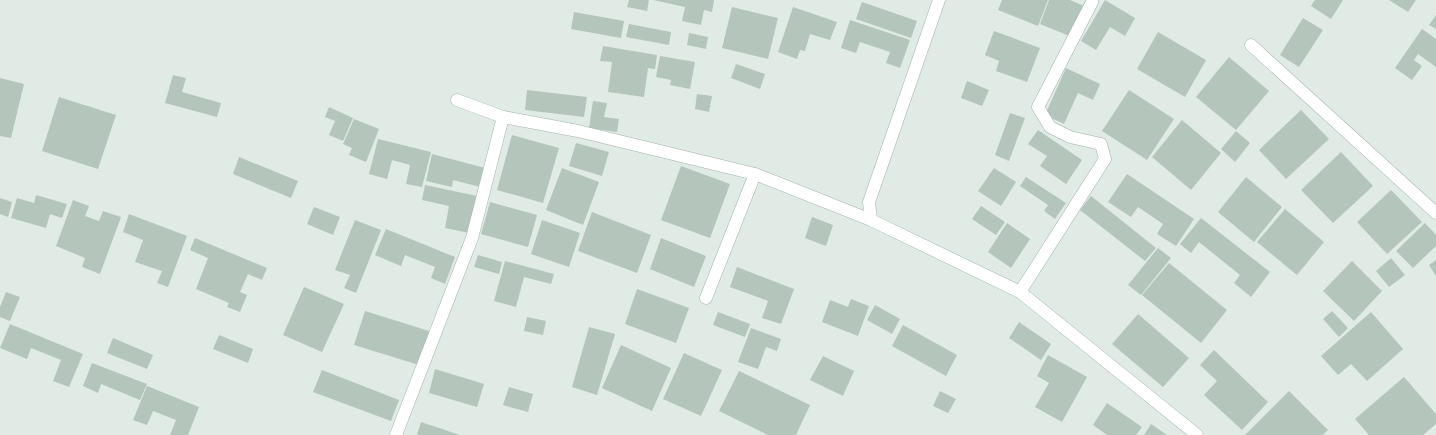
<svg xmlns="http://www.w3.org/2000/svg" width="1436" height="435" viewBox="0 0 1436 435" font-family="'Source Sans 3',sans-serif">
  <style>
    .building { fill: #b4c6bc }
    .lines { fill: none; stroke-linecap: round; stroke-linejoin: round }
    .street-casing { stroke: #a2b3aa; stroke-width: 13 }
    .street { stroke: #fff; stroke-width: 12 }
  </style>
  <rect width="100%" height="100%" fill="#dfebe4"/>
  <g class="building">
    <polygon points="629,0 649,0 647,11 627,7"/>
    <polygon points="653,0 714,0 712,12 704,10 701,25 682,21 685,7"/>
    <polygon points="1002,0 1048,0 1038,26 998,10"/>
    <polygon points="1049,0 1070,0 1084,6 1072,37 1040,24"/>
    <polygon points="1105,0 1135,18 1125,36 1110,27 1096,50 1081,41"/>
    <polygon points="1315,0 1343,0 1331,19 1311,6"/>
    <polygon points="1389,0 1416,0 1408,12"/>
    <polygon points="862,2 917,21 911,38 856,19"/>
    <polygon points="732,7 778,18 768,59 722,48"/>
    <polygon points="793,7 837,22 830,40 810,34 805,51 800,50 797,59 778,52"/>
    <polygon points="574,12 624,21 621,38 571,29"/>
    <polygon points="1436,15 1436,29 1429,25"/>
    <polygon points="1303,18 1323,30 1299,67 1280,55"/>
    <polygon points="850,20 910,40 900,68 886,63 890,52 860,42 856,53 841,48"/>
    <polygon points="629,24 671,32 669,45 626,37"/>
    <polygon points="1422,29 1436,39 1436,67 1418,54 1414,60 1422,66 1412,80 1395,68"/>
    <polygon points="994,31 1040,48 1027,82 996,71 999,61 985,55"/>
    <polygon points="1158,32 1206,60 1185,97 1137,69"/>
    <polygon points="689,33 708,37 706,49 687,45"/>
    <polygon points="603,46 657,55 655,69 648,68 644,97 608,92 612,62 600,61"/>
    <polygon points="660,56 695,62 690,89 670,85 671,80 656,77"/>
    <polygon points="1229,57 1269,91 1236,130 1196,97"/>
    <polygon points="736,64 765,74 760,89 731,78"/>
    <polygon points="1066,68 1100,84 1093,100 1078,93 1064,124 1045,115"/>
    <polygon points="173,75 186,78 182,92 221,103 217,117 165,103"/>
    <polygon points="0,78 24,84 11,138 0,136"/>
    <polygon points="967,81 989,90 982,106 961,98"/>
    <polygon points="527,90 587,97 584,117 525,110"/>
    <polygon points="1129,90 1174,119 1147,160 1102,131"/>
    <polygon points="697,94 712,96 709,112 695,109"/>
    <polygon points="59,97 116,115 98,169 42,151"/>
    <polygon points="593,101 607,103 604,117 619,119 617,132 589,128"/>
    <polygon points="329,107 353,118 343,141 329,135 335,121 325,117"/>
    <polygon points="1301,110 1329,139 1286,179 1259,150"/>
    <polygon points="1010,113 1025,118 1009,161 995,155"/>
    <polygon points="354,119 379,129 366,162 349,155 352,148 343,144"/>
    <polygon points="1182,120 1221,153 1191,190 1152,157"/>
    <polygon points="1038,130 1082,160 1066,184 1040,166 1047,156 1028,144"/>
    <polygon points="1236,131 1250,143 1235,162 1221,149"/>
    <polygon points="512,135 559,148 543,203 497,190"/>
    <polygon points="378,139 431,152 422,187 406,184 410,165 392,160 387,179 369,174"/>
    <polygon points="576,143 609,152 602,176 569,166"/>
    <polygon points="1341,152 1373,186 1333,223 1301,190"/>
    <polygon points="432,154 485,168 480,187 453,180 452,187 426,181"/>
    <polygon points="239,157 298,181 291,198 233,174"/>
    <polygon points="681,166 730,184 710,238 661,220"/>
    <polygon points="562,168 599,182 583,225 546,210"/>
    <polygon points="994,168 1016,182 1001,206 978,191"/>
    <polygon points="1127,174 1194,219 1176,246 1157,234 1163,224 1138,207 1131,217 1108,202"/>
    <polygon points="1026,177 1066,203 1055,219 1044,211 1048,205 1020,186"/>
    <polygon points="1246,177 1282,207 1254,242 1218,212"/>
    <polygon points="425,185 477,196 469,233 445,228 449,206 422,200"/>
    <polygon points="1391,190 1422,222 1387,254 1357,222"/>
    <polygon points="36,195 67,204 62,218 50,214 46,228 11,218 17,198 34,203"/>
    <polygon points="1091,196 1156,248 1145,261 1080,210"/>
    <polygon points="0,198 12,202 8,217 0,214"/>
    <polygon points="73,200 89,206 85,216 99,221 103,211 121,217 100,274 82,267 85,258 56,246"/>
    <polygon points="490,202 537,215 528,247 481,234"/>
    <polygon points="981,206 1005,222 996,235 972,219"/>
    <polygon points="314,207 340,217 333,235 307,224"/>
    <polygon points="1285,209 1324,242 1297,275 1257,242"/>
    <polygon points="592,212 651,235 637,273 578,251"/>
    <polygon points="129,214 187,236 168,287 157,283 162,271 135,262 143,240 123,232"/>
    <polygon points="812,217 833,225 826,246 805,238"/>
    <polygon points="1201,218 1270,272 1251,297 1234,283 1240,275 1199,242 1191,253 1180,244"/>
    <polygon points="355,220 381,230 356,293 344,288 350,275 335,270"/>
    <polygon points="542,220 580,233 569,267 531,254"/>
    <polygon points="1007,223 1030,239 1011,268 988,252"/>
    <polygon points="1425,223 1436,235 1436,246 1413,268 1396,251"/>
    <polygon points="386,229 455,257 445,284 431,278 435,267 405,255 401,266 375,255"/>
    <polygon points="195,238 267,268 262,280 248,274 240,292 247,295 240,312 227,307 229,303 196,289 208,258 190,250"/>
    <polygon points="661,238 706,256 694,287 650,269"/>
    <polygon points="1158,248 1171,258 1141,295 1128,285"/>
    <polygon points="478,255 502,262 499,274 474,267"/>
    <polygon points="1391,258 1405,275 1389,287 1376,271"/>
    <polygon points="1436,260 1436,276 1429,265"/>
    <polygon points="505,261 554,274 551,284 524,277 516,307 494,301"/>
    <polygon points="1352,261 1382,291 1354,321 1323,291"/>
    <polygon points="1169,263 1227,310 1201,343 1142,295"/>
    <polygon points="737,267 794,289 781,324 762,318 768,301 730,287"/>
    <polygon points="304,287 344,304 322,352 283,335"/>
    <polygon points="637,289 689,308 676,343 625,324"/>
    <polygon points="6,292 20,297 10,321 0,317 0,307"/>
    <polygon points="851,299 869,306 858,336 822,322 830,300 848,307"/>
    <polygon points="875,305 900,319 892,334 867,320"/>
    <polygon points="365,311 429,331 419,365 354,345"/>
    <polygon points="1332,311 1348,328 1339,337 1323,319"/>
    <polygon points="718,312 750,324 745,337 713,325"/>
    <polygon points="1371,312 1403,349 1367,381 1351,364 1338,375 1321,356"/>
    <polygon points="1138,314 1189,358 1163,387 1112,344"/>
    <polygon points="527,317 546,321 543,335 524,331"/>
    <polygon points="1019,322 1051,344 1041,360 1009,338"/>
    <polygon points="10,324 83,354 69,387 53,381 61,360 31,348 27,359 0,348"/>
    <polygon points="903,325 957,355 946,376 892,346"/>
    <polygon points="589,327 615,334 597,395 572,387"/>
    <polygon points="751,328 781,339 777,351 766,347 758,369 738,362"/>
    <polygon points="219,335 253,349 248,363 213,349"/>
    <polygon points="113,338 153,355 147,369 107,353"/>
    <polygon points="621,345 671,368 652,411 602,388"/>
    <polygon points="1214,350 1268,402 1242,430 1204,395 1217,381 1200,365"/>
    <polygon points="684,353 722,370 701,416 663,399"/>
    <polygon points="1048,355 1087,377 1062,422 1035,407 1049,383 1037,376"/>
    <polygon points="823,356 854,371 843,396 810,380"/>
    <polygon points="92,363 147,384 140,400 101,384 98,393 83,386"/>
    <polygon points="435,369 484,384 477,407 429,393"/>
    <polygon points="322,370 399,400 391,421 313,392"/>
    <polygon points="739,371 810,405 796,435 768,435 719,411"/>
    <polygon points="1404,377 1436,414 1436,424 1423,435 1369,435 1355,419"/>
    <polygon points="147,386 199,407 188,435 170,435 176,420 153,411 147,425 133,420"/>
    <polygon points="509,387 533,394 528,412 503,405"/>
    <polygon points="940,391 956,399 948,413 933,406"/>
    <polygon points="1289,391 1328,430 1323,435 1245,435"/>
    <polygon points="1107,403 1142,427 1136,435 1107,435 1093,425"/>
    <polygon points="421,422 460,435 417,435"/>
    <polygon points="1151,424 1167,435 1144,435"/>
  </g>
  <g class="lines">
    <g class="street-casing">
      <g id="street">
        <polyline points="1251,45 1436,213"/>
        <polyline points="457,100 503,117 578,131 755,174 871,220 1020,292 1197,435"/>
        <polyline points="871,220 869,202 939,0"/>
        <polyline points="1020,292 1105,159 1101,144 1070,137 1050,127 1038,107 1092,2"/>
        <polyline points="706,298 755,174"/>
        <polyline points="396,435 472,238 503,117"/>
      </g>
    </g>
    <use href="#street" class="street"/>
  </g>
</svg>
